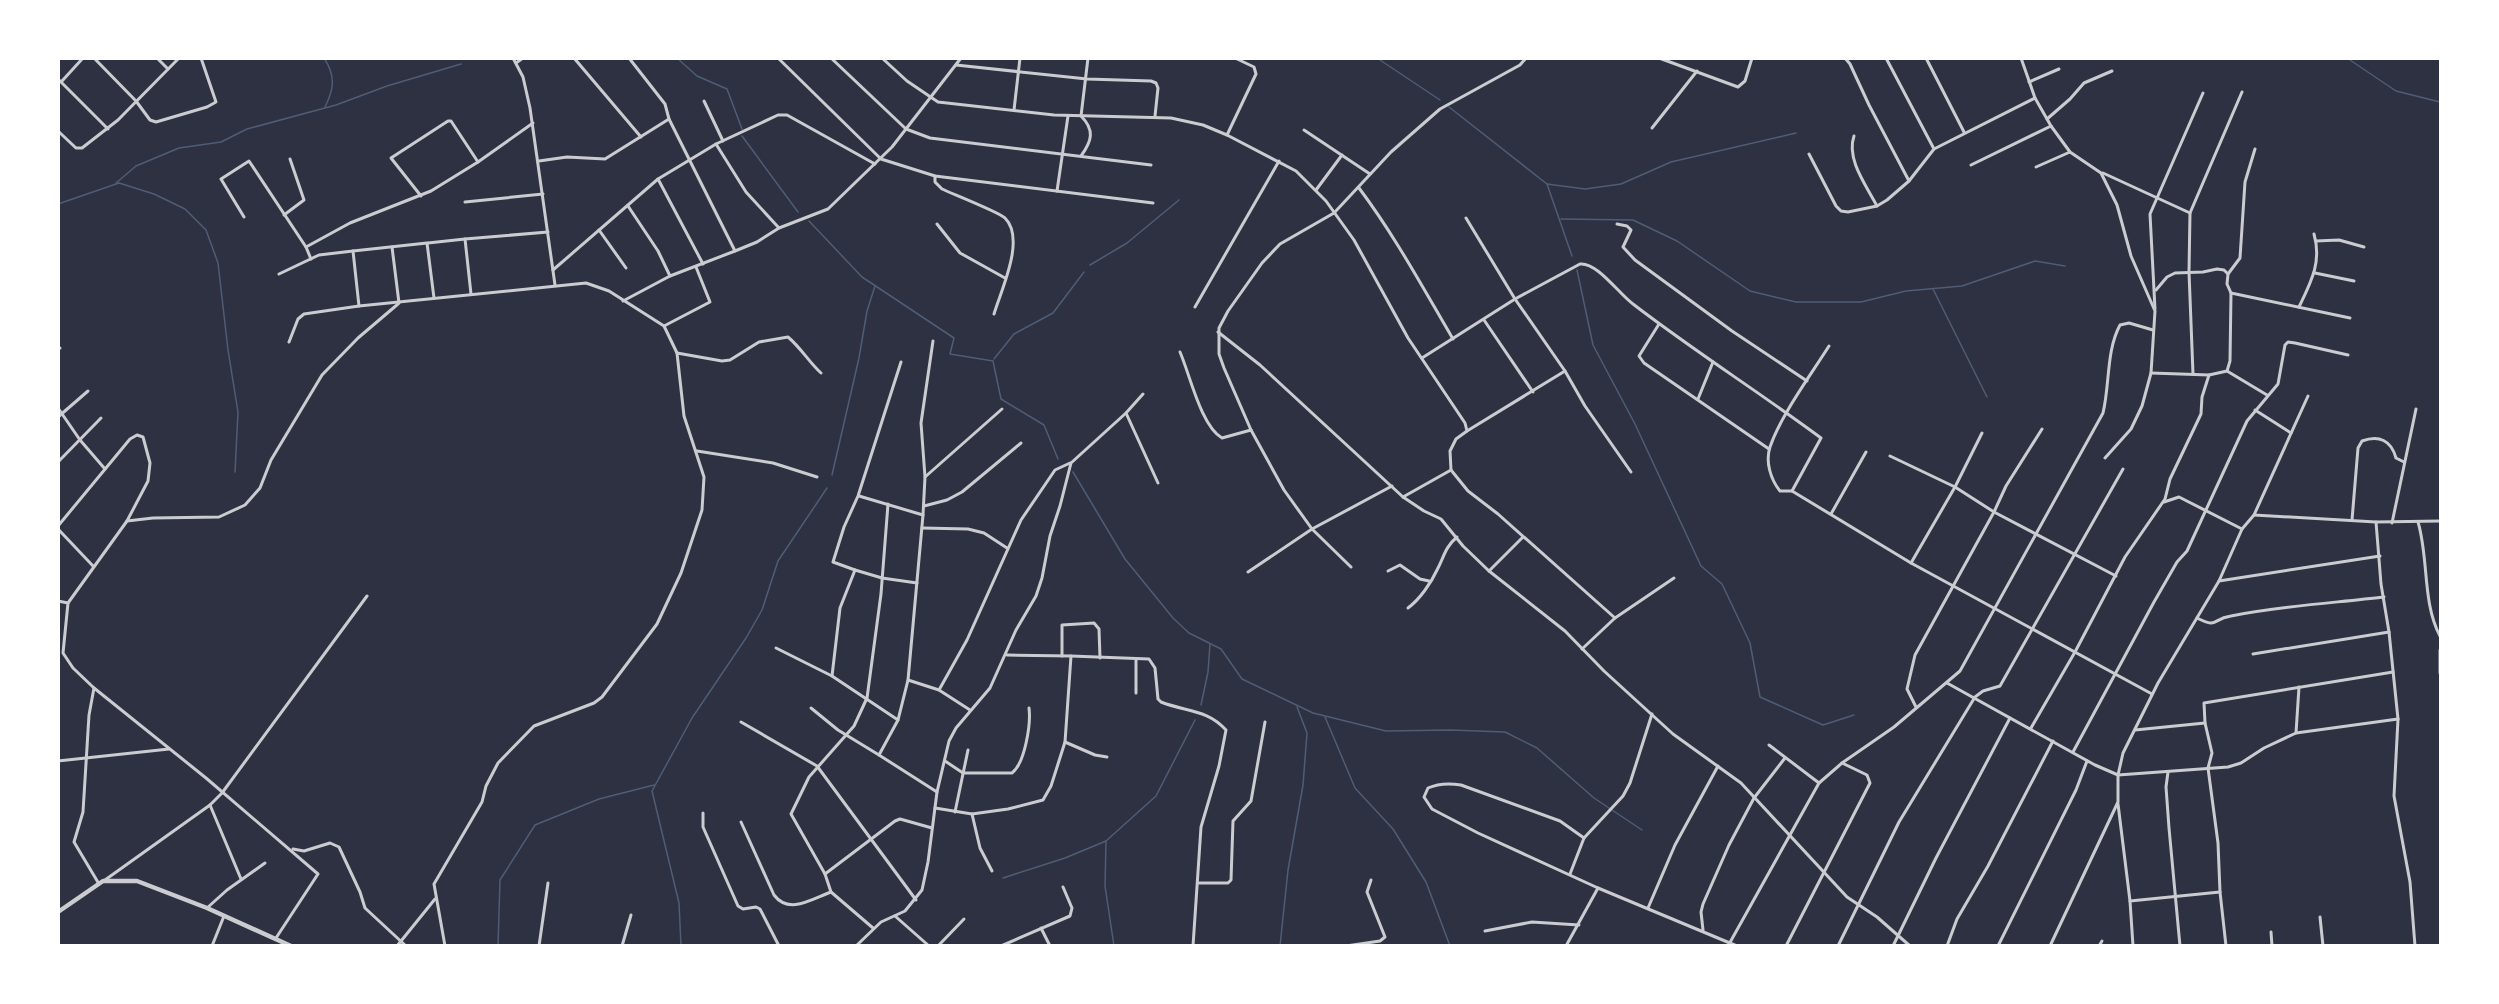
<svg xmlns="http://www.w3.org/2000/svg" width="2499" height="1004" viewBox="0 0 2499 1004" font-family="'Alegreya Sans',sans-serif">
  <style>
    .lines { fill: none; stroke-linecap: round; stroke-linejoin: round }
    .stream { stroke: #4f5d75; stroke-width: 1.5 }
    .minor { stroke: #caccd0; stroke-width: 3 }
    .tertiary { stroke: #caccd0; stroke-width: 4.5 }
  </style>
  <rect width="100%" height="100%" fill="#2d3142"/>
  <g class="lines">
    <g class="stream">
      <path d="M324,58c12,18 10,31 1,49"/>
      <polyline points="677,58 697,76 727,89 742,129"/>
      <polyline points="1377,58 1440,100"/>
      <polyline points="2347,58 2396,91 2440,102"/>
      <polyline points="1449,107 1547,184 1572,256"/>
      <polyline points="742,136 798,212"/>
      <polyline points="116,183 136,166 179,148 221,142 247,129 336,105 387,86 461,64"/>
      <polyline points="1547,184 1585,189 1621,184 1671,162 1796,133"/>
      <polyline points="58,204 119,183 154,194 185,209 206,230 218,263 228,350 238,412 235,472"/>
      <polyline points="1561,219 1633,220 1677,241 1750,291 1796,302 1861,302 1906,291 1962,286 2035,261 2065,266"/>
      <polyline points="809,221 862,277 954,338 950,354 993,361 1001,399 1044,425 1058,459"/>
      <polyline points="1090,265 1127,243 1179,200"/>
      <polyline points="1577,270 1593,345 1635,424 1701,566 1722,584 1750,643 1760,697 1823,725 1854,715"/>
      <polyline points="1933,289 1987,397"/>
      <polyline points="994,359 1014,334 1053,313 1084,272"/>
      <polyline points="1073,472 1125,559 1173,618 1189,633 1221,649 1242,679 1313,713 1386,731 1450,730 1505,732 1537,748 1594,798 1642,830"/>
      <polyline points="832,475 859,358 867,311 875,286"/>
      <polyline points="1201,705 1208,672 1210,644"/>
      <polyline points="1325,717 1355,788 1393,829 1426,882 1450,946"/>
      <polyline points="1003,878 1065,858 1106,841"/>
      <polyline points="498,946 500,880 535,825 599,799 654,785"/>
      <polyline points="681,946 679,903 652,791 692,718 746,638 762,610 778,561 827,488"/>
      <polyline points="1114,946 1105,886 1106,841 1156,796 1195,720"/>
      <polyline points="1280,946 1288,870 1303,785 1307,733 1297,707"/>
    </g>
    <g class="minor">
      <polyline points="94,58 136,101 150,120 156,122 207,107 216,102 201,58"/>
      <polyline points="157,58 168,69"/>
      <polyline points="513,58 523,77 530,108 555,285"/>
      <polyline points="574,58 641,137"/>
      <polyline points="629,58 665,104 669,119 735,251"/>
      <polyline points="778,58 881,159 935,176 1153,203"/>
      <polyline points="831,58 906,129 930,138 1151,165"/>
      <polyline points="882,58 907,81 938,102 1054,115 1171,118 1203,125 1227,135 1296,171 1326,201 1354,240 1408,338 1465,423 1467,431 1456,439 1450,451 1451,470 1468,491 1498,514 1615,618"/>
      <polyline points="1659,58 1738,87 1745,81 1752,58"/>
      <polyline points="1845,58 1850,64 1869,105 1909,181"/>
      <polyline points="1886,58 1934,149"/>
      <polyline points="1926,58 1964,132"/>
      <polyline points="2021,58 2035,98 2051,126 2070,152 2101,173 2117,205 2131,256 2155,311 2151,373 2142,406 2131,429 2105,458"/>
      <polyline points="516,63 523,58"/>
      <polyline points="956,65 1087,79 1151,81 1156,83 1158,88 1155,116"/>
      <polyline points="58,79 108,129"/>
      <polyline points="62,81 83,58"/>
      <polyline points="2029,82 2059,69"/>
      <polyline points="704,101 723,141"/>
      <polyline points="1014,110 1020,58"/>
      <polyline points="2047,119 2070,99 2084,83 2112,71"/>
      <polyline points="1652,128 1697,71"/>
      <polyline points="1304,130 1370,174"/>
      <polyline points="58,131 76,148 82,148 118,120 179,58"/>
      <polyline points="1227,135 1256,74 1254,67 1235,58"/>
      <path d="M1854,136c-8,23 12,49 23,70"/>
      <polyline points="716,144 746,192 779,228"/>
      <polyline points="1809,154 1836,206 1841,211 1848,212 1877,206 1887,200 1909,181 1934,149 2035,98"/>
      <path d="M1081,156c11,-15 14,-26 0,-40l7,-58"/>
      <polyline points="539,161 567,157 605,159 669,119"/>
      <polyline points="1971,165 2051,126"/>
      <polyline points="2036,167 2070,152"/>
      <polyline points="2103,173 2190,213"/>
      <path d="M935,176v6l7,7c11,5 59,24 63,29 21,21 -4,72 -11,96"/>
      <polyline points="658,179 703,264"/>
      <path d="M1359,188c36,48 64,100 94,151"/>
      <polyline points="1316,190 1342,155"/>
      <polyline points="1057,191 1068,116"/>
      <polyline points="421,196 391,158 448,121 451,121 478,162"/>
      <polyline points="465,202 543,194"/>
      <polyline points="628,206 658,251 670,276"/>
      <polyline points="284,215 304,200 290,159"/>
      <polyline points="244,217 221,179 249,161 306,247 311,259"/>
      <polyline points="1466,218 1515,299 1565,371 1585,406 1631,472"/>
      <polyline points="937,224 960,253 1005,278"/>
      <polyline points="1617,224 1627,226 1631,230 1623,247 1635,260 1732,331 1807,381"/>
      <polyline points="599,230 626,268"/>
      <polyline points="2316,241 2339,240 2364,247"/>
      <polyline points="428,243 465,239"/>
      <polyline points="306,247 350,223 431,191 478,162 533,123"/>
      <polyline points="392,247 399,303"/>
      <polyline points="553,270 658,179 716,144 778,115 787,115 875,164"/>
      <polyline points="2315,273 2354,281"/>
      <polyline points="279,274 319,255 353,251"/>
      <polyline points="2156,290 2167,277 2175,273 2203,272 2217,269 2224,270 2228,274"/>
      <polyline points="2231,293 2350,318"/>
      <polyline points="471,294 465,239 548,232"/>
      <polyline points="623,301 670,276 735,251 757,242 779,228 828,209 892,147 961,58"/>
      <polyline points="359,306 353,251 427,243 434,298"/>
      <polyline points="1195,307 1279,161"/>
      <path d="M2299,307c12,-25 23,-45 15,-73"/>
      <polyline points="2155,309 2150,214 2203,93"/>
      <polyline points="1484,320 1533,392"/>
      <polyline points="1659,324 1639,356 1644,363 1769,449"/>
      <polyline points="664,326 710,302 696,267"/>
      <polyline points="1218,332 1260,365 1403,497 1424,511 1441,519 1463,546 1489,571 1565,631 1604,671 1673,734 1741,783 1847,897 1877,917 1910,946"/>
      <polyline points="933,341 921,423 925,477 923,515 908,680 898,720 879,755 937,792"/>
      <polyline points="289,342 298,319 304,314 359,306 586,283 609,291 664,326 677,353 684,416 704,477 702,510 681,573 657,624 602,697 594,703 534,726 498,763 486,786 482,802 434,884 445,946"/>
      <path d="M1829,346c-19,30 -48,69 -59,101 -5,15 1,33 10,44h12l119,72 241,131"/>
      <polyline points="58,350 60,348"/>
      <path d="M1180,352c10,23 21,74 42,86l29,-8"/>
      <path d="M677,353l45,8 8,-1 29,-18 29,-5c13,11 21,25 33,36"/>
      <path d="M1422,358l93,-59 65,-35c17,-2 39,30 53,40 61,47 126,88 188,134l-29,53"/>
      <polyline points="2227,371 2267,395"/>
      <polyline points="2193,374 2189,272 2190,213 2242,92"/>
      <polyline points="2209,375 2227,371 2230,361 2231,293 2227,284 2228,274 2240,258 2245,182 2255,149"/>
      <polyline points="1698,399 1713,362"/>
      <polyline points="58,408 80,440 105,469"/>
      <polyline points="2255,410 2291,433"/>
      <polyline points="1126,413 1158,483"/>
      <polyline points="58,417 88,391"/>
      <polyline points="1467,431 1565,371"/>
      <polyline points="697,451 773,463 817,477"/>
      <polyline points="1890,456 1955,487 1994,512 2116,576"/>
      <polyline points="58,462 101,418"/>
      <polyline points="925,477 1002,409"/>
      <polyline points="859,496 923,515"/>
      <polyline points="1403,497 1451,470"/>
      <polyline points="2164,502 2179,497 2242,529"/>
      <polyline points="924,506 947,500 962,492 1021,443"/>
      <polyline points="1831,514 1866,452"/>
      <polyline points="2254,515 2376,522"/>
      <path d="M2352,520l6,-72 4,-7c17,-6 29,-1 34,17l8,4"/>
      <polyline points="127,521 153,518 219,517 245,505 260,488 271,460 322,375 358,338 398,304"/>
      <path d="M2418,522c11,37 4,80 22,114"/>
      <polyline points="2392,523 2416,409"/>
      <polyline points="58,526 130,439 137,435 143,437 150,463 148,481 127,521 68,603 63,653 73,668 94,688 206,778 318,874 276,938"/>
      <polyline points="922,528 968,529 984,533 1007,548"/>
      <polyline points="58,529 93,566"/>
      <polyline points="1911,563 1955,487 1982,433"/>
      <polyline points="1351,567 1312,529 1284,490 1251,430 1224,368 1219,354 1219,328 1228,311 1262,263 1280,244 1334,213 1391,152 1440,109 1520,65 1526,58"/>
      <polyline points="855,570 833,562 844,527 858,496 901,362"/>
      <polyline points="1388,571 1400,565 1420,579 1429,581"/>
      <polyline points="1489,571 1523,537"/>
      <polyline points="1248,572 1312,529 1392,486"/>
      <polyline points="2219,581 2380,556"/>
      <polyline points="58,601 68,603"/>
      <path d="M1408,608c12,-9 23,-25 29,-38 7,-13 8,-23 20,-33"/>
      <path d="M2197,618c22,11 14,1 34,-2 50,-10 102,-13 153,-19"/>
      <polyline points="776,648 832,676 898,720"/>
      <polyline points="1582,649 1615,618 1674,578"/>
      <polyline points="2440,650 2440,673"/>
      <polyline points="2253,654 2389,632"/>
      <polyline points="1062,656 1062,625 1094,623 1099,629 1100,658"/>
      <path d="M1071,656l78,3 6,9 3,31 3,3c25,10 46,7 65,28l-7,36 -18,61 -8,119"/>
      <polyline points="1136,659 1136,693"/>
      <polyline points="832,676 840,608 855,570 882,578 917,583"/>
      <polyline points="908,680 939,690 970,710"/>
      <polyline points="1947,683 2095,765 2118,775 2228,767 2241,763 2264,748 2296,733 2398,719"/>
      <polyline points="94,688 89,715 83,812 74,842 99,884"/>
      <polyline points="939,690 967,640 1021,520 1055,470 1070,463"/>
      <polyline points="1916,707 1907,689 1915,655 1994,512 2006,486 2042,429"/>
      <polyline points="811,708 838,730 879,755"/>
      <polyline points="741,722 817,766 916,900"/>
      <polyline points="2031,728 2075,652 2125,557 2165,499 2170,479 2201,414 2202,397 2209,375 2151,373"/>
      <polyline points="2135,730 2205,723"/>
      <polyline points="2296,733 2299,687"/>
      <polyline points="1065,742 1095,755 1107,757"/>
      <polyline points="1769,745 1819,783"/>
      <polyline points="2073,752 2154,602 2177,562 2187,551 2247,421 2278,384 2285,345 2288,342 2295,343 2348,355"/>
      <polyline points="58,761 169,749"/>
      <path d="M945,761l18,12h49c13,-10 19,-49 17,-65"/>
      <polyline points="2168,772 2166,787 2169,828 2180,946"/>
      <polyline points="2118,804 2130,901 2133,946"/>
      <polyline points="210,805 241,879"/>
      <polyline points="935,808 972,814 1008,809 1043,800 1051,786 1065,742 1071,656 1007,655"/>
      <polyline points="955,812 968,750"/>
      <polyline points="703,813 703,827 738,906 743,909 756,907 760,909 779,946"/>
      <polyline points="972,814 980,848 992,871"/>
      <path d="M741,822l33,73c15,20 38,4 57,-3"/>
      <path d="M1584,838l-24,-17 -99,-36c-12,-2 -22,-2 -33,3l-4,9 8,12 46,24 120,55 139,58"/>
      <polyline points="293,849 304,851 330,843 339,847 360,892 365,908 406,946"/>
      <polyline points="825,874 895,821 900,819 932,828"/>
      <polyline points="1570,874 1584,838 1623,796 1630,783 1652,714"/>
      <polyline points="105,880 210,805 222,793 367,596"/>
      <polyline points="1198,883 1228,883 1231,880 1233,821 1251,801 1265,722"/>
      <polyline points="2130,901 2220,892"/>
      <polyline points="207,908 227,890 265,863"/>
      <polyline points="1648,908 1675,845 1718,766"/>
      <polyline points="895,916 929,946"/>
      <polyline points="2320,917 2323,946"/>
      <polyline points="873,928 831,892 825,874 791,814 809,777 854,726 867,698 881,594 888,504"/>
      <polyline points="1041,928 1050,946"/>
      <polyline points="1703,930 1701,912 1703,904 1729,845 1754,798 1785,758"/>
      <polyline points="1485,931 1532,922 1579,925"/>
      <polyline points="2271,932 2272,946"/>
      <polyline points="212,946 224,916"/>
      <polyline points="397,946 435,899"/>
      <polyline points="539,946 548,883"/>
      <polyline points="622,946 631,915"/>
      <polyline points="856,946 881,922 905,911 922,890 928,862 937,792 949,741 956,728 990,688 1016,630 1036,596 1042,578 1050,536 1060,506 1071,463 1126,413 1143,394"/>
      <polyline points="938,946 964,919"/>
      <polyline points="1001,946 1070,916 1072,908 1063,887"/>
      <polyline points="1346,946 1380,941 1385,937 1367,892 1371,880"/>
      <polyline points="1566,946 1598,888"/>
      <path d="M1728,946l91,-163 23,-20 52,-36 66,-56 143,-258c7,-29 3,-62 17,-88l9,-2 24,7"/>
      <polyline points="1786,946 1870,783 1867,775 1842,763"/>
      <polyline points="1838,946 1899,822 1975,697 1983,691 2000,686 2123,469"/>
      <polyline points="1893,946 1936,858 2010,718"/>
      <polyline points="1947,946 1957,919 1988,866 2053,741"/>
      <polyline points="1998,946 2076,790 2087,761"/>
      <polyline points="2050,946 2118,802 2118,775 2123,753 2158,683 2219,581 2242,529 2254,515 2308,396"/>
      <polyline points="2099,946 2102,941"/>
      <polyline points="2226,946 2220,892 2218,843 2208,768 2212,753 2205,723 2204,703 2393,672"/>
      <polyline points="2415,946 2410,882 2394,796 2398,719 2389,632 2381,584 2376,522 2440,521"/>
    </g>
    <polyline class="tertiary" points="58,912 103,881 137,881 207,908 291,946"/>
  </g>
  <rect width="2499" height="1004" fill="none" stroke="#ffffff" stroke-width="120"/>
</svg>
